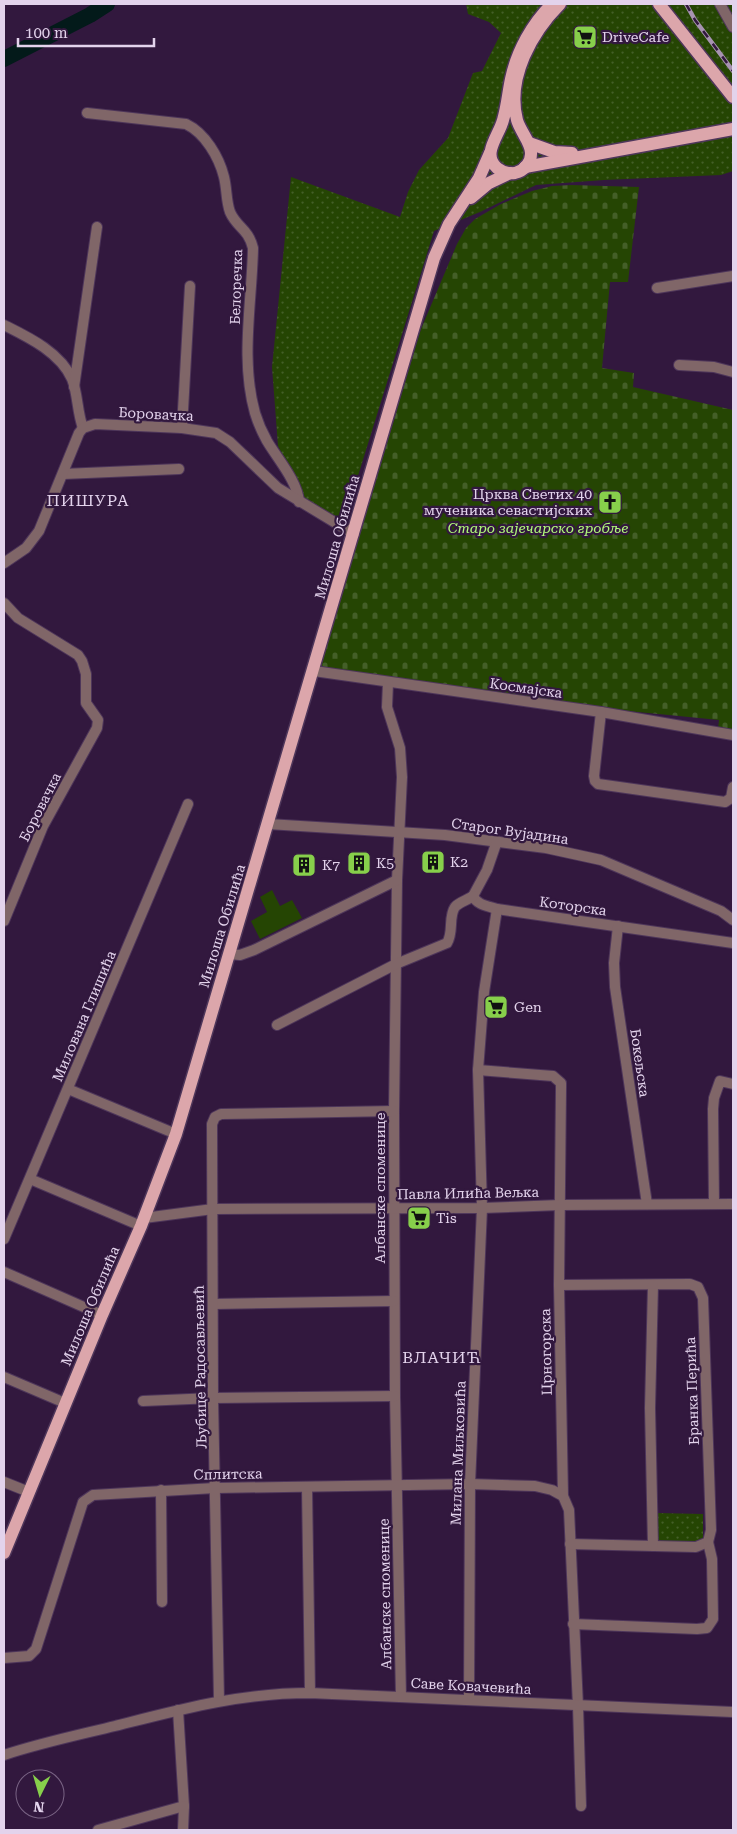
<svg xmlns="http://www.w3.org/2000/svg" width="737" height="1834" viewBox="0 0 737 1834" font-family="'Roboto Serif',serif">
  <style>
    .grass { fill: url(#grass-dots) }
    .cemetery { fill: url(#cemetery-stones) }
    .pitch { fill: #254503 }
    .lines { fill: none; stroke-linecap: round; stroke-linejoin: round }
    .river { stroke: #031a1a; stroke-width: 16 }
    .minor-casing { stroke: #4e365a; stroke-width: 12 }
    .primary-casing { stroke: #4e365a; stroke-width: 15 }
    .minor { stroke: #806668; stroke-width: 10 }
    .primary { stroke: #dca6ab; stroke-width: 12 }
    .rail-casing { stroke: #a793b1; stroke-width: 4.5 }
    .rail { stroke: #32183e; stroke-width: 2.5; stroke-dasharray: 8; stroke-linecap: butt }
    .labels { text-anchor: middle; stroke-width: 4.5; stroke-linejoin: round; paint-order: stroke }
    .poi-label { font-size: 14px; fill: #e3d3ec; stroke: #32183e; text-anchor: start }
    .street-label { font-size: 14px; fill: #e3d3ec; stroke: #32183e }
    .park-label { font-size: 14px; font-style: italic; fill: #b3fd7c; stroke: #32183e }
    .quarter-label { font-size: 16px; letter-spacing: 1px; fill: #e3d3ec; stroke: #32183e }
  </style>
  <defs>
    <pattern id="grass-dots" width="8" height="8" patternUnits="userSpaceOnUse" patternTransform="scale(1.25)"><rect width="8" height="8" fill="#254503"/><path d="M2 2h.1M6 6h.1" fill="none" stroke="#445f28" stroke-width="1.8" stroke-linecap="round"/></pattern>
    <pattern id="cemetery-stones" width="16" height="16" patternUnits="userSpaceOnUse" patternTransform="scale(1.25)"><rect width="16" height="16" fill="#254503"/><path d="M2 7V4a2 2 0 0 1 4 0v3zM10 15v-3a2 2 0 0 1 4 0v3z" fill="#445f28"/></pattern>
  </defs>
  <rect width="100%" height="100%" fill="#32183e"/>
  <g class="grass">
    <polygon points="466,4 733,4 733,171 721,175 604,180 536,185 480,212 434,231 344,521 304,499 278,446 272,367 291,177 400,217 408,192 419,170 448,138 473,73 482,71 501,33 489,22 468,14"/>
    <polygon points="656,1513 703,1514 703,1540 701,1542 660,1541 657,1539"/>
  </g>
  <polygon class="cemetery" points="572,185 639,187 628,282 610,282 602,368 634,373 633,387 733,410 733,731 718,729 719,720 618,710 325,668 321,665 421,329 457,244 466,228 475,219 501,204 532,191 552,186"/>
  <polygon class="pitch" points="272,890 280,906 292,900 302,918 260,939 251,921 267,912 260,897"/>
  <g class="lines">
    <polyline class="river" points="4,59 90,15 107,4"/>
    <g class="minor-casing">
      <g id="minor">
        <polyline points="720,4 733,27"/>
        <path d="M87,113l99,11c19,9 33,33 38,53 3,12 2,24 6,35 7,16 18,16 23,36 -1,54 -13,112 2,165 3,10 7,19 12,28 10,17 31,41 32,61"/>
        <polyline points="657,288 733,276"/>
        <path d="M4,325c24,12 56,27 68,54 6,15 5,33 11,49"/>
        <polyline points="679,365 714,367 733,372"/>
        <polyline points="74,387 97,227"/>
        <polyline points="182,428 190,286"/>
        <polyline points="63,474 179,469"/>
        <polyline points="4,563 26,548 39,531 79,433 83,428 95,424 182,428 216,433 230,442 278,488 354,534"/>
        <polyline points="4,603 18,618 78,655 82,661 86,674 86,703 98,720 97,728 43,826 4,921"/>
        <polyline points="314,671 601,712 733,735"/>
        <polyline points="388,683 387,707 400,748 402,777 397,880 394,1111 395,1396 401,1697"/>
        <polyline points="601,712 594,776 595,781 598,784 725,802 731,798 733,787"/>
        <polyline points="268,824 445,835 546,848 601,860 721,911 733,920"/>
        <path d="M497,841l-10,29 -14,26c4,9 15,10 24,13l236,34"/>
        <polyline points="618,926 614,963 615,987 647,1204"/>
        <polyline points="229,954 240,955 254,950 397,880"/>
        <path d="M277,1025l119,-61 51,-21c7,-11 1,-26 8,-36 4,-5 13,-7 18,-11"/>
        <polyline points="478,1070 553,1076 561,1083 561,1088 559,1285 563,1496 569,1510 578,1706 581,1806"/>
        <polyline points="68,1089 176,1134"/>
        <polyline points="30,1179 141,1226"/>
        <polyline points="714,1204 713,1109 714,1098 720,1081 733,1084"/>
        <polyline points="144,1218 213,1209 482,1208 560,1205 733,1204"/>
        <polyline points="4,1239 188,804"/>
        <polyline points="4,1272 102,1315"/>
        <polyline points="559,1285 690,1284 698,1287 703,1298 711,1530 708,1542 696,1547 570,1544"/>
        <polyline points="653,1285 650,1408 653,1546"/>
        <polyline points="213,1304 394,1301"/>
        <polyline points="4,1377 65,1403"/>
        <polyline points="143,1401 213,1398 395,1396"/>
        <polyline points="4,1482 29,1492"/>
        <polyline points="307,1487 310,1693"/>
        <polyline points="161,1490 162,1602"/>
        <polyline points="573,1624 697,1629 707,1628 713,1619 712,1559 708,1542"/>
        <polyline points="4,1658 29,1656 36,1649 83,1502 93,1495 215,1488 470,1484 535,1486 552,1490 563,1496"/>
        <polyline points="219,1700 213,1398 212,1124 215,1117 221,1114 394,1111"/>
        <polyline points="469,1700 470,1484 482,1208 478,1070 484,992 497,909"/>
        <path d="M4,1755c36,-12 74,-20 111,-29 67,-17 125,-33 195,-33l423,19"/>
        <polyline points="98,1830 184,1806 178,1710"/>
        <polyline points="183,1830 184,1806"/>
      </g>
    </g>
    <g class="primary-casing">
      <g id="primary">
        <path d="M552,4c-20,20 -35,47 -41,75 -3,14 -4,28 -8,41 -4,16 -22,34 -6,48 5,4 12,6 18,5 9,-2 16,-10 16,-19 1,-10 -11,-23 -14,-34 -11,-42 15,-88 43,-116"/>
        <polyline points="659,4 733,97"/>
        <polyline points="529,143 554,152 572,153"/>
        <polyline points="525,167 733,129"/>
        <polyline points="471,198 489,183 510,173"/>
        <polyline points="4,1553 102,1315 141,1226 176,1134 434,258 449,224 479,178 490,153"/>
      </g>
    </g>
    <use href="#minor" class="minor"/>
    <use href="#primary" class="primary"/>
    <g class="rail-casing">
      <polyline id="rail" points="686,4 695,20 733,71"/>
    </g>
    <use href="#rail" class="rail"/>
  </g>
  <defs>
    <g id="supermarket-square" transform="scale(1.25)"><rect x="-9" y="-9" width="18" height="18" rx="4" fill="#87cf4b" stroke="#32183e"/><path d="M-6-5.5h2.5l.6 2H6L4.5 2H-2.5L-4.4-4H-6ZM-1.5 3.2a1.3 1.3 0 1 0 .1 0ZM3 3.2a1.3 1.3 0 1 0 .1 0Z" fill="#111"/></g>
    <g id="church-square" transform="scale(1.25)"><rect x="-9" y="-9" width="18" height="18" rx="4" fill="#87cf4b" stroke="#32183e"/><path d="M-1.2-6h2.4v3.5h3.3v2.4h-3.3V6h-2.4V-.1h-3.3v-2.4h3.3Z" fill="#111"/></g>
    <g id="building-square" transform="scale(1.25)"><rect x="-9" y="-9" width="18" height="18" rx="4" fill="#87cf4b" stroke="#32183e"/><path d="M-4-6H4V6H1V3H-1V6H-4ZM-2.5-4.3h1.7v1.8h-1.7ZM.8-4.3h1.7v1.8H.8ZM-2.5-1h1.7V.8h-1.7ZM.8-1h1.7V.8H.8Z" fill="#111"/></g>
  </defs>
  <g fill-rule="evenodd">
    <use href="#supermarket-square" x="585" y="37"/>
    <use href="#church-square" x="610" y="502"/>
    <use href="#building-square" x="433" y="862"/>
    <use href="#building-square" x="359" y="863"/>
    <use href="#building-square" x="304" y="865"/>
    <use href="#supermarket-square" x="496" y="1007"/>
    <use href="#supermarket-square" x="419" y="1218"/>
  </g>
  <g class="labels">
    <g class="poi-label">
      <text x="602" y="42">DriveCafe</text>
      <text x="592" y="499" text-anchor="end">Црква Светих 40<tspan x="592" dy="16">мученика севастијских</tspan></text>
      <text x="450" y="867">K2</text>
      <text x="376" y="868">K5</text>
      <text x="322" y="870">K7</text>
      <text x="514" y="1012">Gen</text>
      <text x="436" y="1223">Tis</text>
    </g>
    <g class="street-label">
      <text transform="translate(236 287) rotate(-88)" y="5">Белоречка</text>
      <text transform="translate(156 414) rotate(3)" y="5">Боровачка</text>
      <text transform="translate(337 537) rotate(-74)" y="5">Милоша Обилића</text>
      <text transform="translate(526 688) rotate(8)" y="5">Космајска</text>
      <text transform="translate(40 807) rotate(-63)" y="5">Боровачка</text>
      <text transform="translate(510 831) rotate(8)" y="5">Старог Вујадина</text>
      <text transform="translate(573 906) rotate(8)" y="5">Которска</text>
      <text transform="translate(222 926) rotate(-73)" y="5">Милоша Обилића</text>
      <text transform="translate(84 1016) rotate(-67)" y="5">Милована Глишића</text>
      <text transform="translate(640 1063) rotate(82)" y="5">Бокељска</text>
      <text transform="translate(380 1188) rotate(-90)" y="5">Албанске споменице</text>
      <text transform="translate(468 1193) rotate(-1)" y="5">Павла Илића Вељка</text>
      <text transform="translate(90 1306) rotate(-67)" y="5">Милоша Обилића</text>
      <text transform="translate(546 1352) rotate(-91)" y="5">Црногорска</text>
      <text transform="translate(200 1367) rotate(-91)" y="5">Љубице Радосављевић</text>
      <text transform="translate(692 1391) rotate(-92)" y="5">Бранка Перића</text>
      <text transform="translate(458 1453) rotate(-88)" y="5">Милана Миљковића</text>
      <text transform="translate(228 1474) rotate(-1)" y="5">Сплитска</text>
      <text transform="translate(385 1594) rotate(-91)" y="5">Албанске споменице</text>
      <text transform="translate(471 1686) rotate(3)" y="5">Саве Ковачевића</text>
    </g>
    <g class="park-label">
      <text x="538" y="533">Старо зајечарско гробље</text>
    </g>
    <g class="quarter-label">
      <text x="88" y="506">ПИШУРА</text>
      <text x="442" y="1363">ВЛАЧИЋ</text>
    </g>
  </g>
  <rect width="737" height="1834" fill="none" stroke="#e3d3ec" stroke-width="10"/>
  <g transform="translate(40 1794) rotate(185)"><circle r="24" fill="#32183e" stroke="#796384"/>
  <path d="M0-4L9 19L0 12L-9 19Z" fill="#87cf4b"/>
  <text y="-8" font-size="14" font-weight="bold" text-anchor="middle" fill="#e3d3ec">N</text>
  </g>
  <path d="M18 38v8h136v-8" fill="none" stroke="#e3d3ec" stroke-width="2.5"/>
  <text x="25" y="38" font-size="15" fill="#e3d3ec" stroke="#32183e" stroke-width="4" paint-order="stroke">100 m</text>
</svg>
